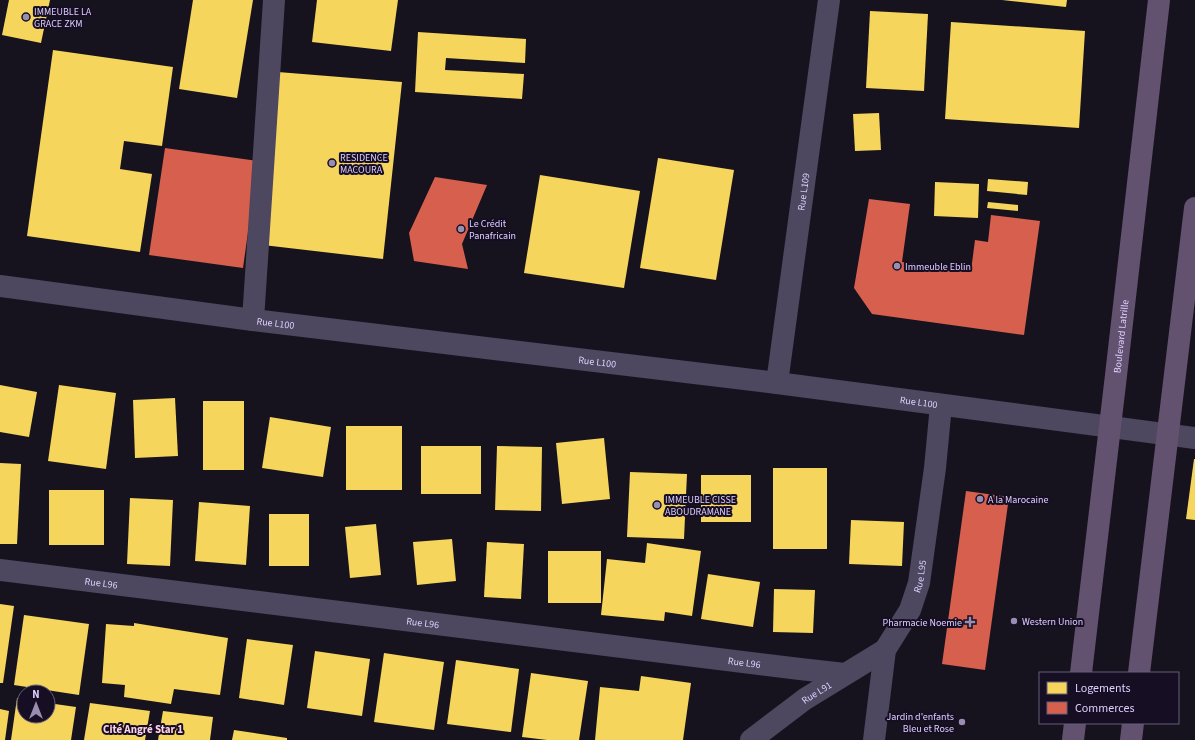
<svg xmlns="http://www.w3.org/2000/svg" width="1195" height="740" viewBox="0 0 1195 740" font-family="'Source Sans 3',sans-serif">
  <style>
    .homes { fill: #f6d55c }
    .shops { fill: #d6604d }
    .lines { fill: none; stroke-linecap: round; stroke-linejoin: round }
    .minor { stroke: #4d475f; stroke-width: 22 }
    .major { stroke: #635170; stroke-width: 22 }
    .poi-dot { fill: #998eb0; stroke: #160e23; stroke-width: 1.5 }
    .labels { text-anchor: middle; stroke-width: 4; stroke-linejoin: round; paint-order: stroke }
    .poi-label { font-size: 10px; fill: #dfd0ff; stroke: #160e23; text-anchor: start }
    .street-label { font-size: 10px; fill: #dfd0ff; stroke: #160e23 }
    .neighbourhood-label { font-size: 11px; font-weight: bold; fill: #ffd2e6; stroke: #160e23 }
  </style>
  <rect width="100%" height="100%" fill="#17131e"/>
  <g class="homes">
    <polygon points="9,0 50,0 41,43 2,35"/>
    <polygon points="193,0 253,0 237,98 179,89"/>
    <polygon points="317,0 398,0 391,51 312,42"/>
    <polygon points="1002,0 1067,0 1066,7"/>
    <polygon points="870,11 928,14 924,91 866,88"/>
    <polygon points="951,22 1085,31 1079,128 945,119"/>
    <polygon points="418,32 526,39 525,63 446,58 445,70 524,74 522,99 415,92"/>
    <polygon points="53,50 173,67 162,146 124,141 120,169 152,174 140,252 27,236"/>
    <polygon points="278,72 402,82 383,259 263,245"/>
    <polygon points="879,113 881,150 855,151 853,114"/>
    <polygon points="658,158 734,170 716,280 640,268"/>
    <polygon points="540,175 640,191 624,288 524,273"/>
    <polygon points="988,179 1028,182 1027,195 987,191"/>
    <polygon points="935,182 979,184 978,218 934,216"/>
    <polygon points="988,202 1018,205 1018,211 987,208"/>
    <polygon points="0,385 37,392 29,437 0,432"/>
    <polygon points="59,385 116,393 106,469 48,461"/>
    <polygon points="175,398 178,456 135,458 133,400"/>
    <rect x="203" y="401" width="41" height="69"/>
    <polygon points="270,417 331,427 323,477 262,468"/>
    <rect x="346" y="426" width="56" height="64"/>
    <polygon points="604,438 610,499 562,504 556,443"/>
    <rect x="421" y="446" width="60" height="48"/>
    <polygon points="497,446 542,447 541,511 495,510"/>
    <polygon points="1194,459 1195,459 1195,520 1186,519"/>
    <polygon points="0,463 21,464 17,544 0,544"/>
    <rect x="773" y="468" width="54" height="81"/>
    <polygon points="630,472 687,474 684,539 627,537"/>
    <rect x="701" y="475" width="50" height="47"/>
    <rect x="49" y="490" width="55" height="55"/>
    <polygon points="130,498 173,500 170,566 127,564"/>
    <polygon points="199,502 250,506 246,565 195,561"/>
    <rect x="269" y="514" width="40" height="52"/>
    <polygon points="851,520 904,522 902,566 849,564"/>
    <polygon points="376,524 381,575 350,578 345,527"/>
    <polygon points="452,539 456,581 417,585 413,542"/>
    <polygon points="487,542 524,544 521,599 484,597"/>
    <polygon points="647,543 701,551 692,616 665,612 664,621 601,615 607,559 645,563"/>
    <rect x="548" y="551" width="53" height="52"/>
    <polygon points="708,574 760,582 753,627 701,619"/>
    <polygon points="774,589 815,590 813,633 773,632"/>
    <polygon points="0,604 14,606 3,683 0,683"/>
    <polygon points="24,615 89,624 79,695 14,685"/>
    <polygon points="134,623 228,638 220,695 174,689 171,704 124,697 125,685 102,683 106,624 134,626"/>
    <polygon points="247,639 293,645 284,705 239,698"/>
    <polygon points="315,651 370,659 362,716 307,708"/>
    <polygon points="384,653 444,662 434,730 374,722"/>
    <polygon points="456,660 519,669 511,732 447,724"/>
    <polygon points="531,673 588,681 579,740 547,740 522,737"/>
    <polygon points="641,676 691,683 683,740 595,740 600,687 639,691"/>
    <polygon points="17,698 24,699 24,716 48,716 48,703 76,707 71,740 11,740"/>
    <polygon points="90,703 150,711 145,740 84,740"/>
    <polygon points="0,709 9,711 5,740 0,740"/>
    <polygon points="163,711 213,717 210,740 158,740"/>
    <polygon points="234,730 287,738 287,740 232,740"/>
  </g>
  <g class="shops">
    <polygon points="165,148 258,161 243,268 149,255"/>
    <polygon points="435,177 487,185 462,244 468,269 414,261 409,233"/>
    <polygon points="869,199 910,204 902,262 971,271 975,240 988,242 991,215 1040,221 1024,335 872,314 854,288"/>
    <polygon points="966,491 1009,497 985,670 942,664"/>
  </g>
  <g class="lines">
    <g class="minor">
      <path id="s1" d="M0,286l253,34 524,63 418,55"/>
      <polyline points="253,320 274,0"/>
      <path id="s2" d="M777,383l52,-383"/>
      <path id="s3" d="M0,570l800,99 45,5"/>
      <path id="s4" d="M751,740l54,-41 80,-49"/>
      <path id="s5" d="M874,740l11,-90 25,-40 9,-27 16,-115 6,-63"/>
    </g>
    <g class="major">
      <path id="s6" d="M1081,673c28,-224 51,-449 78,-673"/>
      <polyline points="1139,673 1195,208"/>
      <polyline points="1073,740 1075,723"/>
      <polyline points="1131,740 1133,723"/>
    </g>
  </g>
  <g class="poi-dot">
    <circle cx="26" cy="17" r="4"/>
    <circle cx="332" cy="163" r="4"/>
    <circle cx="461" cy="229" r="4"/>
    <circle cx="897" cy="266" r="4"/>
    <circle cx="980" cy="499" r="4"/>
    <circle cx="657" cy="505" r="4"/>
    <circle cx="1014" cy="621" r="4"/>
    <path d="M968 616h4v4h4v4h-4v4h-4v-4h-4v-4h4z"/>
    <circle cx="962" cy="722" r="4"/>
  </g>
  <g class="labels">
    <g class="poi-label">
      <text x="34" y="15">IMMEUBLE LA<tspan x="34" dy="12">GRACE ZKM</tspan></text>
      <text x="340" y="161">RESIDENCE<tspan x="340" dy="12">MACOURA</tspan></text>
      <text x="469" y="227">Le Crédit<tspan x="469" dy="12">Panafricain</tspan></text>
      <text x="905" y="270">Immeuble Eblin</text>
      <text x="665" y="503">IMMEUBLE CISSE<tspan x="665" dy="12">ABOUDRAMANE</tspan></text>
      <text x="988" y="503">A la Marocaine</text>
      <text x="1022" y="625">Western Union</text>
      <text x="962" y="626" text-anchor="end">Pharmacie Noemie</text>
      <text x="954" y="720" text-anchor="end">Jardin d'enfants<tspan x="954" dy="12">Bleu et Rose</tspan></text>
    </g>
    <g class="street-label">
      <text dy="4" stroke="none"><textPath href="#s2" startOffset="193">Rue L109</textPath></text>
      <text dy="4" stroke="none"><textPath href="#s1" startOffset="278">Rue L100</textPath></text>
      <text dy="4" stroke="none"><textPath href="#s6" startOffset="339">Boulevard Latrille</textPath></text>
      <text dy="4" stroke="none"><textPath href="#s1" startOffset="602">Rue L100</textPath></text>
      <text dy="4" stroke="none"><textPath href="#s1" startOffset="926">Rue L100</textPath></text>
      <text dy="4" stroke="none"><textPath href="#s5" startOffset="173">Rue L95</textPath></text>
      <text dy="4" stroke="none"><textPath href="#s3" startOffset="102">Rue L96</textPath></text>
      <text dy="4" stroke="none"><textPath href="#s3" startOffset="426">Rue L96</textPath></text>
      <text dy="4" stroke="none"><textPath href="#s3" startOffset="750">Rue L96</textPath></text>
      <text dy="4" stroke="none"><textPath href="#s4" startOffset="81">Rue L91</textPath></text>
    </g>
    <g class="neighbourhood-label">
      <text x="143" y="733">Cité Angré Star 1</text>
    </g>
  </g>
  <rect x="1039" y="672" width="140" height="52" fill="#160e23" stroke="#665c7b"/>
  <rect x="1047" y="682" width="20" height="12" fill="#f6d55c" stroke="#665c7b"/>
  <text x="1075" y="692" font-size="12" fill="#dfd0ff">Logements</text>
  <rect x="1047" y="702" width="20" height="12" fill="#d6604d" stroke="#665c7b"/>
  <text x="1075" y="712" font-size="12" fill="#dfd0ff">Commerces</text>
  <g transform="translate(36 704)"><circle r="19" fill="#160e23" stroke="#665c7b"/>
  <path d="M0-3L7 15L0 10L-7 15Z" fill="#998eb0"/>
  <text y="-6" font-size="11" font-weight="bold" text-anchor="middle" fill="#dfd0ff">N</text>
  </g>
</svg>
